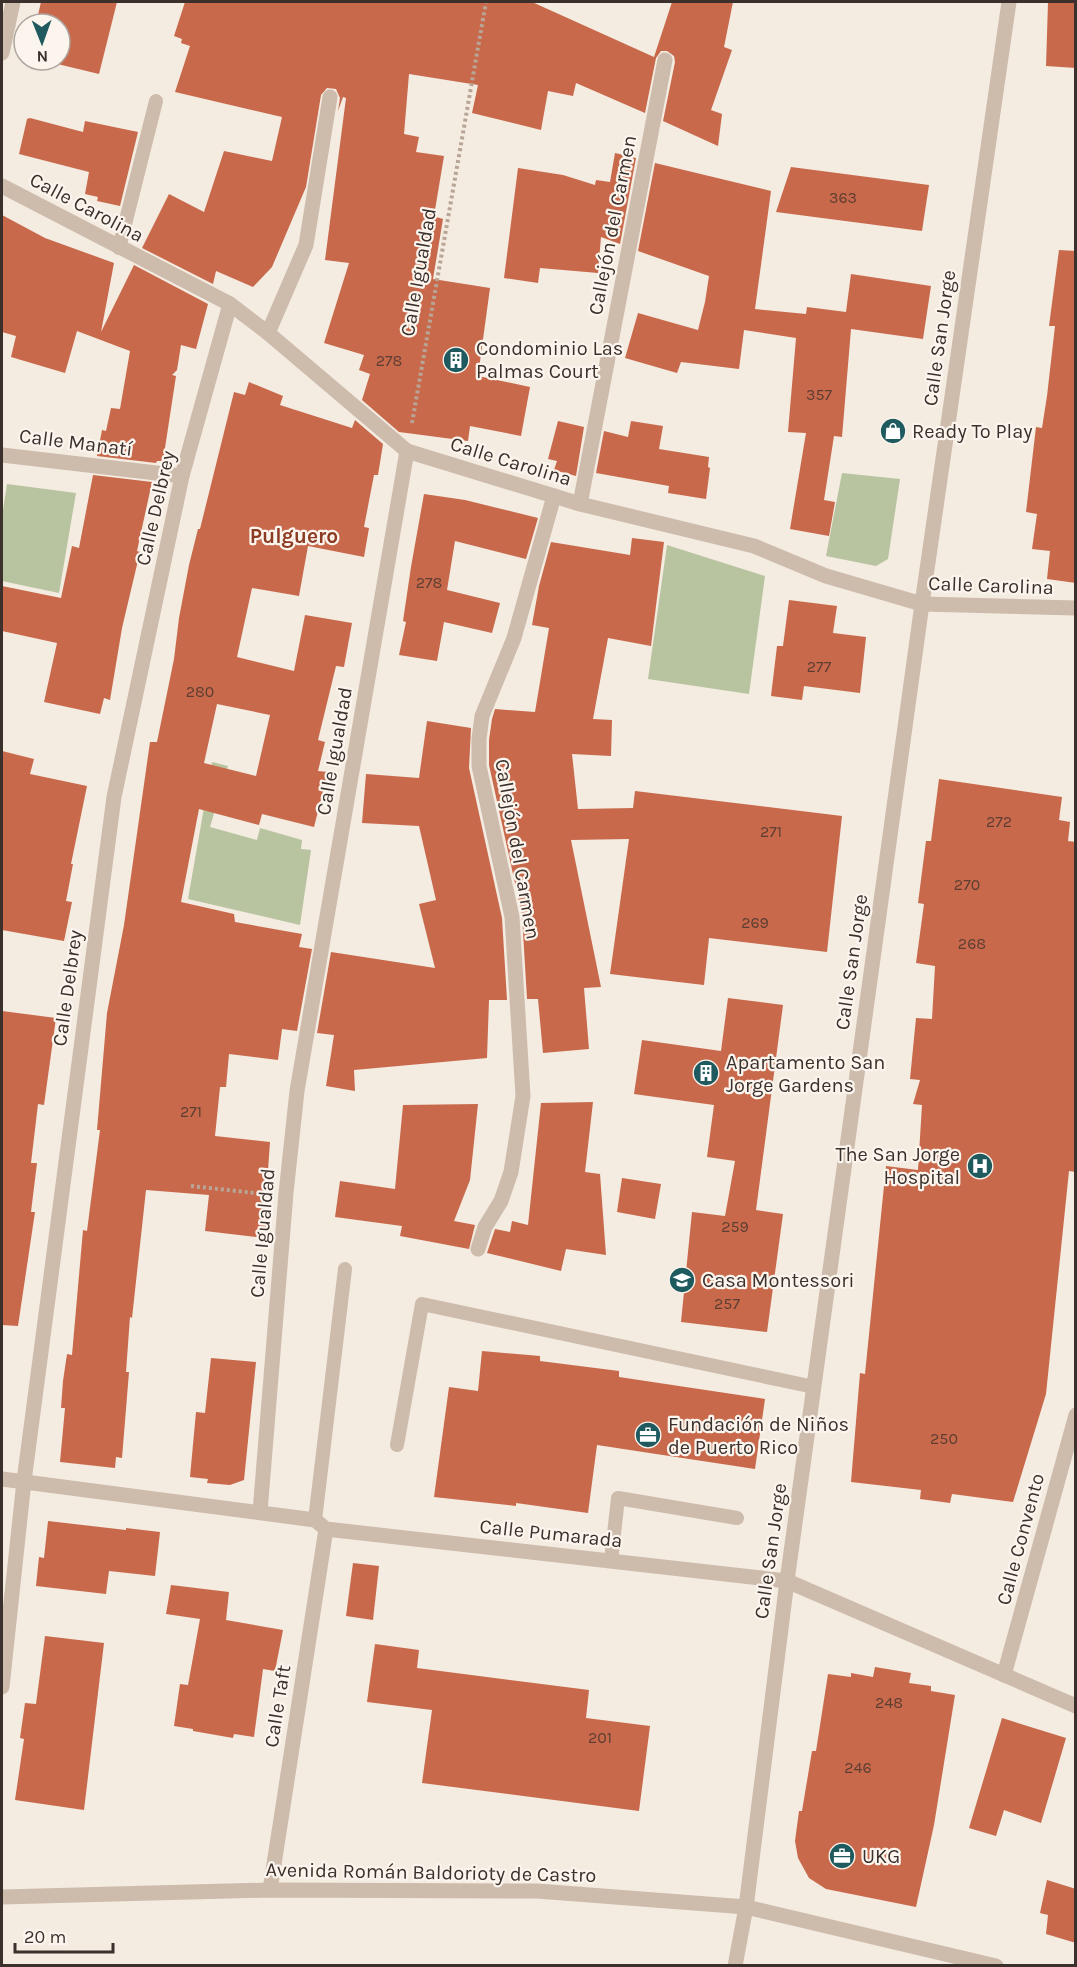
<svg xmlns="http://www.w3.org/2000/svg" width="1077" height="1967" viewBox="0 0 1077 1967" font-family="Karla,sans-serif">
  <style>
    .green { fill: #b8c4a0 }
    .building { fill: #c8694b; fill-rule: evenodd }
    .lines { fill: none; stroke-linecap: round; stroke-linejoin: round }
    .path { stroke: #b9a596; stroke-width: 4; stroke-dasharray: 3 3; stroke-linecap: butt }
    .service { stroke: #cdbbac; stroke-width: 14 }
    .minor { stroke: #cdbbac; stroke-width: 15 }
    .tertiary { stroke: #cdbbac; stroke-width: 15 }
    .labels { text-anchor: middle; stroke-width: 4.5; stroke-linejoin: round; paint-order: stroke }
    .number-label { font-size: 16px; fill: #5e3e33 }
    .street-label { font-size: 20px; fill: #3b302b; stroke: #fbf5ee }
    .poi-label { font-size: 20px; fill: #3b302b; stroke: #fbf5ee; text-anchor: start }
    .neighbourhood-label { font-size: 21px; font-weight: bold; fill: #8c3b22; stroke: #fbf5ee }
  </style>
  <rect width="100%" height="100%" fill="#f4ebe1"/>
  <g class="green">
    <polygon points="842,473 900,479 888,559 876,566 826,556"/>
    <polygon points="7,484 76,493 59,593 2,581 2,516"/>
    <polygon points="667,545 765,576 749,694 648,679"/>
    <polygon points="212,762 228,766 210,827 257,840 260,828 302,840 301,849 311,850 300,925 188,899"/>
  </g>
  <g class="building">
    <polygon points="41,2 117,2 99,74 41,60 60,60 60,24 36,24"/>
    <polygon points="185,2 532,2 654,57 672,2 733,2 724,47 732,50 711,110 722,114 718,146 663,121 675,62 674,56 667,51 661,51 656,58 645,113 576,83 573,96 548,91 541,130 472,113 478,85 409,74 404,134 419,137 416,152 444,156 435,210 437,210 436,217 443,219 433,279 490,288 478,376 530,387 521,436 470,426 468,441 399,432 362,400 370,374 359,370 364,355 324,343 349,263 325,260 346,98 343,97 338,111 340,98 336,89 327,88 321,95 306,187 272,267 253,287 216,271 213,284 142,248 169,194 204,212 224,151 272,161 282,117 175,92 190,46 181,43 182,39 174,36"/>
    <polygon points="1048,2 1076,2 1076,68 1046,66"/>
    <polygon points="30,118 83,132 85,121 138,132 120,206 97,201 98,197 85,194 89,172 19,154 27,119"/>
    <polygon points="615,153 636,158 620,244 601,237 598,273 540,268 538,283 504,278 518,168 563,175 595,185 596,180 610,182"/>
    <polygon points="655,163 771,191 755,309 806,314 807,307 846,312 851,274 931,286 923,339 851,329 842,437 834,436 824,500 835,502 829,536 790,529 806,433 788,432 796,338 744,330 739,369 681,362 677,373 625,358 638,313 698,330 705,302 709,276 638,251"/>
    <polygon points="791,167 929,185 922,231 776,212"/>
    <polygon points="2,215 45,238 114,263 101,332 134,265 208,304 196,349 181,345 177,370 172,375 176,376 163,461 157,461 156,463 97,456 102,430 106,431 111,408 120,409 130,351 77,331 65,373 11,357 16,336 2,332"/>
    <polygon points="1059,250 1076,251 1076,583 1047,579 1050,551 1032,549 1037,514 1026,512 1036,427 1042,428 1047,396 1055,326 1049,326"/>
    <path d="M249,382l34,14 -3,9 72,23 3,-8 28,24 -5,31h-4l-10,52 5,1 -5,29 -56,-11 -9,50 -47,-8 -15,69 57,14 11,-56 47,8 -8,44 -8,-1 -18,74 7,2 -7,29 10,1 -14,55 -52,-13 -3,11 -60,-16 -18,93 53,12 1,8 67,12 -3,13 13,2 -15,82 -15,-2 -4,31 -49,-6 -3,33h-6l-5,49 55,6 -4,57h3l-4,39 -60,-7 4,-36 -63,-5 -14,128 -2,-1 -4,55h3l-7,86 -6,-1 -1,11 -55,-6 5,-54h-4l2,-27 4,-27 5,1 11,-125 4,1 13,-101h-3l10,-117 17,-88 26,-183h7l17,-83 5,-41 10,-53 9,-36h2l34,-137 11,3zM217,704l53,11 -14,61 -52,-13z"/>
    <polygon points="558,421 584,427 576,476 554,470 557,461 548,459"/>
    <polygon points="631,421 663,426 659,449 709,457 708,467 710,468 706,499 668,493 669,486 596,473 604,431 628,437"/>
    <polygon points="93,475 152,482 137,551 140,552 122,628 110,700 104,698 100,714 44,702 57,643 2,631 2,586 61,598 72,546 79,548"/>
    <polygon points="424,494 465,500 538,518 526,559 455,541 447,590 500,603 492,633 444,622 437,661 399,655 406,622 403,621 411,567"/>
    <polygon points="632,538 664,542 651,646 608,638 593,719 612,720 611,756 572,754 578,809 633,808 635,791 842,816 827,952 709,938 704,985 610,974 629,839 571,840 601,987 584,988 589,1049 543,1053 538,999 527,999 522,915 489,765 489,740 492,719 495,709 535,712 549,628 532,625 539,586 551,542 630,555"/>
    <polygon points="789,600 837,606 833,633 866,637 860,693 804,686 802,700 771,696 777,646 783,646"/>
    <polygon points="427,721 471,728 469,768 502,918 507,1000 489,1000 487,1058 354,1070 355,1091 326,1086 334,1035 317,1033 331,952 435,968 419,904 436,900 419,826 362,823 366,774 419,778"/>
    <polygon points="2,751 34,759 30,774 87,786 71,864 73,864 66,901 72,902 64,941 2,930"/>
    <polygon points="939,779 1062,797 1059,820 1070,822 1068,841 1076,842 1076,1172 1069,1171 1046,1394 1013,1502 952,1494 950,1503 920,1499 921,1490 851,1482 860,1373 865,1374 886,1166 918,1170 922,1105 913,1104 920,1080 910,1079 916,1018 932,1019 935,966 916,963 924,904 918,903 926,841 931,841"/>
    <polygon points="728,998 783,1005 756,1210 783,1214 767,1332 681,1322 692,1212 725,1216 735,1161 707,1157 714,1105 634,1094 642,1040 721,1051"/>
    <polygon points="2,1011 56,1018 44,1105 38,1104 31,1163 37,1163 31,1212 35,1212 18,1326 2,1325"/>
    <polygon points="593,1102 585,1172 600,1174 606,1255 566,1249 561,1271 487,1253 495,1229 510,1232 512,1221 528,1225 541,1103"/>
    <polygon points="478,1104 470,1180 454,1221 475,1225 469,1249 400,1236 402,1226 335,1217 340,1181 395,1189 403,1105"/>
    <polygon points="622,1178 661,1184 655,1219 617,1212"/>
    <polygon points="482,1351 540,1356 540,1361 619,1371 619,1377 765,1399 755,1469 597,1445 588,1513 516,1503 516,1506 434,1497 449,1387 478,1391"/>
    <polygon points="211,1358 256,1362 244,1480 230,1485 207,1483 208,1479 190,1477 196,1412 205,1413"/>
    <polygon points="48,1521 126,1530 126,1528 160,1532 155,1576 109,1571 106,1594 36,1586 39,1557 44,1558"/>
    <polygon points="353,1563 379,1566 373,1620 346,1616"/>
    <polygon points="171,1585 229,1592 226,1620 283,1630 275,1671 263,1669 254,1737 234,1734 233,1738 193,1731 193,1729 174,1726 180,1684 188,1685 200,1619 166,1614"/>
    <polygon points="45,1636 104,1643 84,1810 15,1800 24,1739 20,1738 25,1703 36,1704"/>
    <polygon points="375,1644 419,1650 417,1668 589,1690 586,1718 650,1726 639,1811 422,1783 432,1710 367,1702"/>
    <polygon points="875,1667 911,1673 909,1683 931,1686 931,1691 955,1695 934,1825 916,1907 826,1889 809,1878 798,1858 795,1841 799,1811 802,1811 812,1751 816,1751 828,1674 851,1677 851,1673 873,1677"/>
    <polygon points="1002,1718 1066,1738 1041,1823 1004,1810 996,1836 969,1828"/>
    <polygon points="1047,1880 1076,1889 1076,1943 1046,1934 1048,1915 1040,1913"/>
  </g>
  <g class="lines">
    <g class="path">
      <polyline points="412,423 486,2"/>
      <polyline points="191,1186 264,1194"/>
    </g>
    <g class="service">
      <polyline points="119,248 156,101"/>
      <polyline points="397,1445 422,1304 814,1387"/>
      <polyline points="315,1520 345,1269"/>
      <polyline points="611,1561 618,1498 737,1518"/>
    </g>
    <g class="minor">
      <polyline points="2,53 13,2"/>
      <polyline points="2,186 230,304 268,333 407,451 580,504 754,546 826,576 922,604 1076,608"/>
      <polyline points="268,333 306,245 330,97"/>
      <polyline points="2,455 182,476"/>
      <polyline points="580,504 665,60"/>
      <polyline points="478,1249 485,1227 501,1201 511,1172 523,1096 512,917 479,766 479,739 482,716 514,638 554,496"/>
      <polyline points="2,1479 315,1520 326,1529 787,1581 1076,1706"/>
      <polyline points="260,1512 286,1193 297,1091 407,451"/>
      <polyline points="1004,1675 1076,1415"/>
      <polyline points="2,1687 24,1481 114,797 182,476 230,304"/>
      <polyline points="270,1890 326,1529"/>
      <polyline points="2,1897 270,1890 537,1891 746,1907 996,1966"/>
    </g>
    <polyline class="tertiary" points="735,1966 746,1907 787,1581 922,604 1009,2"/>
  </g>
  <defs>
    <g id="building-disc" transform="scale(1.35)"><circle r="9.5" fill="#1f5a5e" stroke="#fbf5ee"/><path d="M-4-6H4V6H1V3H-1V6H-4ZM-2.5-4.3h1.7v1.8h-1.7ZM.8-4.3h1.7v1.8H.8ZM-2.5-1h1.7V.8h-1.7ZM.8-1h1.7V.8H.8Z" fill="#fff"/></g>
    <g id="shop-disc" transform="scale(1.35)"><circle r="9.5" fill="#1f5a5e" stroke="#fbf5ee"/><path d="M-5-2.5h2.3a2.7 3.5 0 0 1 5.4 0H5L5.5 6h-11ZM-1.5-2.5h3a1.5 2.3 0 0 0-3 0Z" fill="#fff"/></g>
    <g id="hospital-disc" transform="scale(1.35)"><circle r="9.5" fill="#1f5a5e" stroke="#fbf5ee"/><path d="M-5-5h3v3.5h4V-5h3V5h-3V1.5h-4V5h-3Z" fill="#fff"/></g>
    <g id="school-disc" transform="scale(1.35)"><circle r="9.5" fill="#1f5a5e" stroke="#fbf5ee"/><path d="M0-5L7-2L0 1L-7-2ZM-4 1L0 2.5L4 1V4Q0 6-4 4Z" fill="#fff"/></g>
    <g id="office-disc" transform="scale(1.35)"><circle r="9.5" fill="#1f5a5e" stroke="#fbf5ee"/><path d="M-6-3h4V-5.5h4V-3h4V5H-6ZM-1-4.5V-3h2v-1.5ZM-6 0V1H6V0Z" fill="#fff"/></g>
  </defs>
  <g fill-rule="evenodd">
    <use href="#building-disc" x="456" y="360"/>
    <use href="#shop-disc" x="893" y="431"/>
    <use href="#building-disc" x="706" y="1073"/>
    <use href="#hospital-disc" x="980" y="1166"/>
    <use href="#school-disc" x="682" y="1280"/>
    <use href="#office-disc" x="648" y="1435"/>
    <use href="#office-disc" x="842" y="1856"/>
  </g>
  <g class="labels">
    <g class="number-label">
      <text x="843" y="203">363</text>
      <text x="389" y="366">278</text>
      <text x="819" y="400">357</text>
      <text x="429" y="588">278</text>
      <text x="819" y="672">277</text>
      <text x="200" y="697">280</text>
      <text x="999" y="827">272</text>
      <text x="771" y="837">271</text>
      <text x="967" y="890">270</text>
      <text x="755" y="928">269</text>
      <text x="972" y="949">268</text>
      <text x="191" y="1117">271</text>
      <text x="735" y="1232">259</text>
      <text x="727" y="1309">257</text>
      <text x="944" y="1444">250</text>
      <text x="889" y="1708">248</text>
      <text x="600" y="1743">201</text>
      <text x="858" y="1773">246</text>
    </g>
    <g class="street-label">
      <text transform="translate(87 207) rotate(28)" y="7">Calle Carolina</text>
      <text transform="translate(612 225) rotate(-79)" y="7">Callejón del Carmen</text>
      <text transform="translate(418 272) rotate(-80)" y="7">Calle Igualdad</text>
      <text transform="translate(939 338) rotate(-82)" y="7">Calle San Jorge</text>
      <text transform="translate(76 442) rotate(7)" y="7">Calle Manatí</text>
      <text transform="translate(511 461) rotate(17)" y="7">Calle Carolina</text>
      <text transform="translate(155 508) rotate(-77)" y="7">Calle Delbrey</text>
      <text transform="translate(991 585) rotate(2)" y="7">Calle Carolina</text>
      <text transform="translate(334 751) rotate(-80)" y="7">Calle Igualdad</text>
      <text transform="translate(518 849) rotate(80)" y="7">Callejón del Carmen</text>
      <text transform="translate(851 962) rotate(-82)" y="7">Calle San Jorge</text>
      <text transform="translate(67 988) rotate(-82)" y="7">Calle Delbrey</text>
      <text transform="translate(262 1233) rotate(-85)" y="7">Calle Igualdad</text>
      <text transform="translate(551 1533) rotate(6)" y="7">Calle Pumarada</text>
      <text transform="translate(1020 1539) rotate(-75)" y="7">Calle Convento</text>
      <text transform="translate(770 1551) rotate(-82)" y="7">Calle San Jorge</text>
      <text transform="translate(277 1706) rotate(-81)" y="7">Calle Taft</text>
      <text transform="translate(431 1872) rotate(1)" y="7">Avenida Román Baldorioty de Castro</text>
    </g>
    <g class="poi-label">
      <text x="476" y="355">Condominio Las<tspan x="476" dy="23">Palmas Court</tspan></text>
      <text x="912" y="438">Ready To Play</text>
      <text x="726" y="1069">Apartamento San<tspan x="726" dy="23">Jorge Gardens</tspan></text>
      <text x="960" y="1161" text-anchor="end">The San Jorge<tspan x="960" dy="23">Hospital</tspan></text>
      <text x="702" y="1287">Casa Montessori</text>
      <text x="668" y="1431">Fundación de Niños<tspan x="668" dy="23">de Puerto Rico</tspan></text>
      <text x="862" y="1863">UKG</text>
    </g>
    <g class="neighbourhood-label">
      <text x="294" y="543">Pulguero</text>
    </g>
  </g>
  <rect width="1077" height="1967" fill="none" stroke="#3b302b" stroke-width="6"/>
  <g transform="translate(42 42) rotate(179)"><circle r="28" fill="#fbf5ee" stroke="#aea6a0" stroke-width="1.5"/>
  <path d="M0-4.5L10 22L0 15L-10 22Z" fill="#1f5a5e"/>
  <text y="-9" font-size="16" font-weight="bold" text-anchor="middle" fill="#3b302b">N</text>
  </g>
  <path d="M15 1943v9h98v-9" fill="none" stroke="#3b302b" stroke-width="3"/>
  <text x="24" y="1943" font-size="18" fill="#3b302b" stroke="#fbf5ee" stroke-width="4.5" paint-order="stroke">20 m</text>
</svg>
